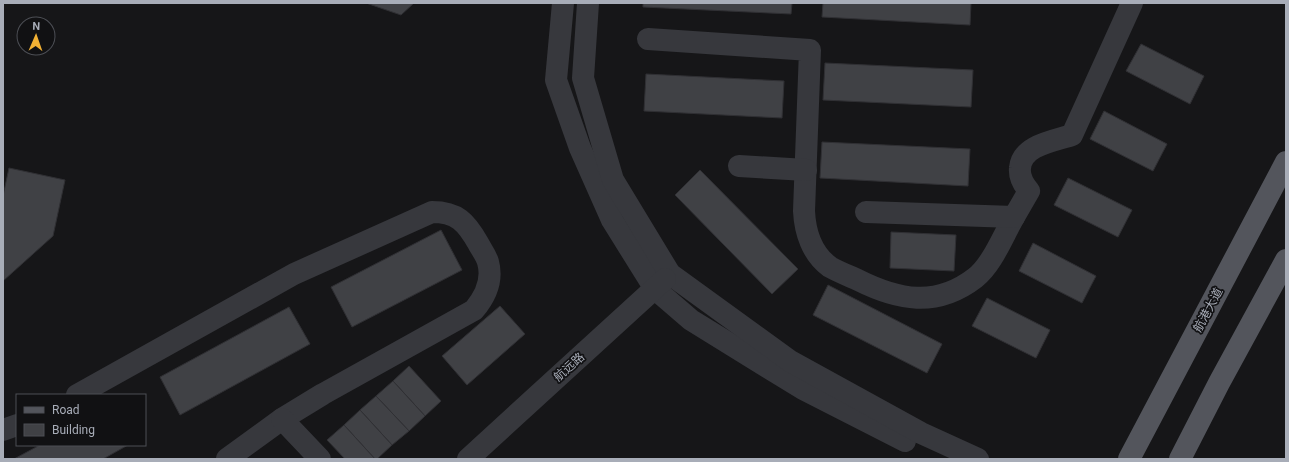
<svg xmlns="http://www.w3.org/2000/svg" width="1289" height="462" viewBox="0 0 1289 462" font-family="Roboto,'Noto Sans SC',sans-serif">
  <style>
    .building { fill: #404145; stroke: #303034 }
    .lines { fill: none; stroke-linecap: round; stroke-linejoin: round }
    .minor { stroke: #37383d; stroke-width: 22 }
    .major { stroke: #53555c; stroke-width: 22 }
    .labels { text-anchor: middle; stroke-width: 3.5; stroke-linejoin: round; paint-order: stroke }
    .street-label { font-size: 12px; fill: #a8adb8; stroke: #111113 }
  </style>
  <rect width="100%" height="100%" fill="#161618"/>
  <g class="building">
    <polygon points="366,3 414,3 401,15"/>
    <polygon points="643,3 792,3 791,14 643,7"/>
    <polygon points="823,3 971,3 970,25 822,17"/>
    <polygon points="1141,44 1204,76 1190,104 1126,71"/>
    <polygon points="825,63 973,70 971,107 823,100"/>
    <polygon points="646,74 784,81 782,118 644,111"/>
    <polygon points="1104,111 1167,144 1153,171 1090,139"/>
    <polygon points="822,142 970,149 968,186 820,178"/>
    <polygon points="9,168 65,180 53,236 3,281 3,196"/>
    <polygon points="700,170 798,269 772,294 675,195"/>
    <polygon points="1068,178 1132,210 1118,237 1054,205"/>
    <polygon points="441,230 462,270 352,327 331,287"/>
    <polygon points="891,232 956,235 954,271 890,268"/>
    <polygon points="1033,243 1096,276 1082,303 1019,271"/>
    <polygon points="828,285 942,344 927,373 813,315"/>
    <polygon points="987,298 1050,330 1036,358 972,326"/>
    <polygon points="500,306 525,334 467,385 442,356"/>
    <polygon points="289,307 310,344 180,415 160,377"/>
    <polygon points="409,366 441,401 425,416 393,381"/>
    <polygon points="393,381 425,416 409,431 376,396"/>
    <polygon points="376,396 409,431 392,445 360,410"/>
    <polygon points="360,410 392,445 377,459 375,459 344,425"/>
    <polygon points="344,425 375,459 345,459 327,440"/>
    <polygon points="40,445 128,445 103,459 14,459"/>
  </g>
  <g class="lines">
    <g class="minor">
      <polyline points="563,3 556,80 580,148 612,220 655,289 691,320 803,389 905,441"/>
      <polyline points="588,3 583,78 613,180 670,274 790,361 921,433 978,459"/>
      <path d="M648,39l162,11 -6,161c1,21 8,43 26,56 9,5 19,9 28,13 40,20 78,28 117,-2 17,-13 28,-42 39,-61"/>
      <polyline points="739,166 806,170"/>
      <path d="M866,212l148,5 15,-26c-6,-7 -10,-14 -9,-23 2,-23 34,-27 52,-33l60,-132"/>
      <path d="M77,395l217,-121 138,-62c25,0 34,10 46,31 3,6 8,12 10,19 5,18 -3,35 -14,48l-151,84 -41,25 -55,40"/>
      <polyline points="282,419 320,459"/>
      <polyline points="3,430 17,425"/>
      <polyline points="468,459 665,279"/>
    </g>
    <g class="major">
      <polyline points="1129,459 1286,162"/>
      <polyline points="1180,459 1219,383 1286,260"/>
    </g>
  </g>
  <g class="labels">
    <g class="street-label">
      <text transform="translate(1208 310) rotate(-62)" y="4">航港大道</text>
      <text transform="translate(569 367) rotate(-42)" y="4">航远路</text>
    </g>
  </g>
  <rect width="1289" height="462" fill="none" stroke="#a8adb8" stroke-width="8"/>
  <rect x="16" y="394" width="130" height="52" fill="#111113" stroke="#4d4f55"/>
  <rect x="24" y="407" width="20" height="6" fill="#53555c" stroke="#4d4f55"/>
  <text x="52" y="414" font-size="12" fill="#a8adb8">Road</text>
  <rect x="24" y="424" width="20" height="12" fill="#404145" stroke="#4d4f55"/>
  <text x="52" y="434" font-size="12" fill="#a8adb8">Building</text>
  <g transform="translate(36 36) rotate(2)"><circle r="19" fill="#111113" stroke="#4d4f55"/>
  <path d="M0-3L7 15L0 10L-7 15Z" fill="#f2b134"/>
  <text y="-6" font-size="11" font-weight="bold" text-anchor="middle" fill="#a8adb8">N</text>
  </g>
</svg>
